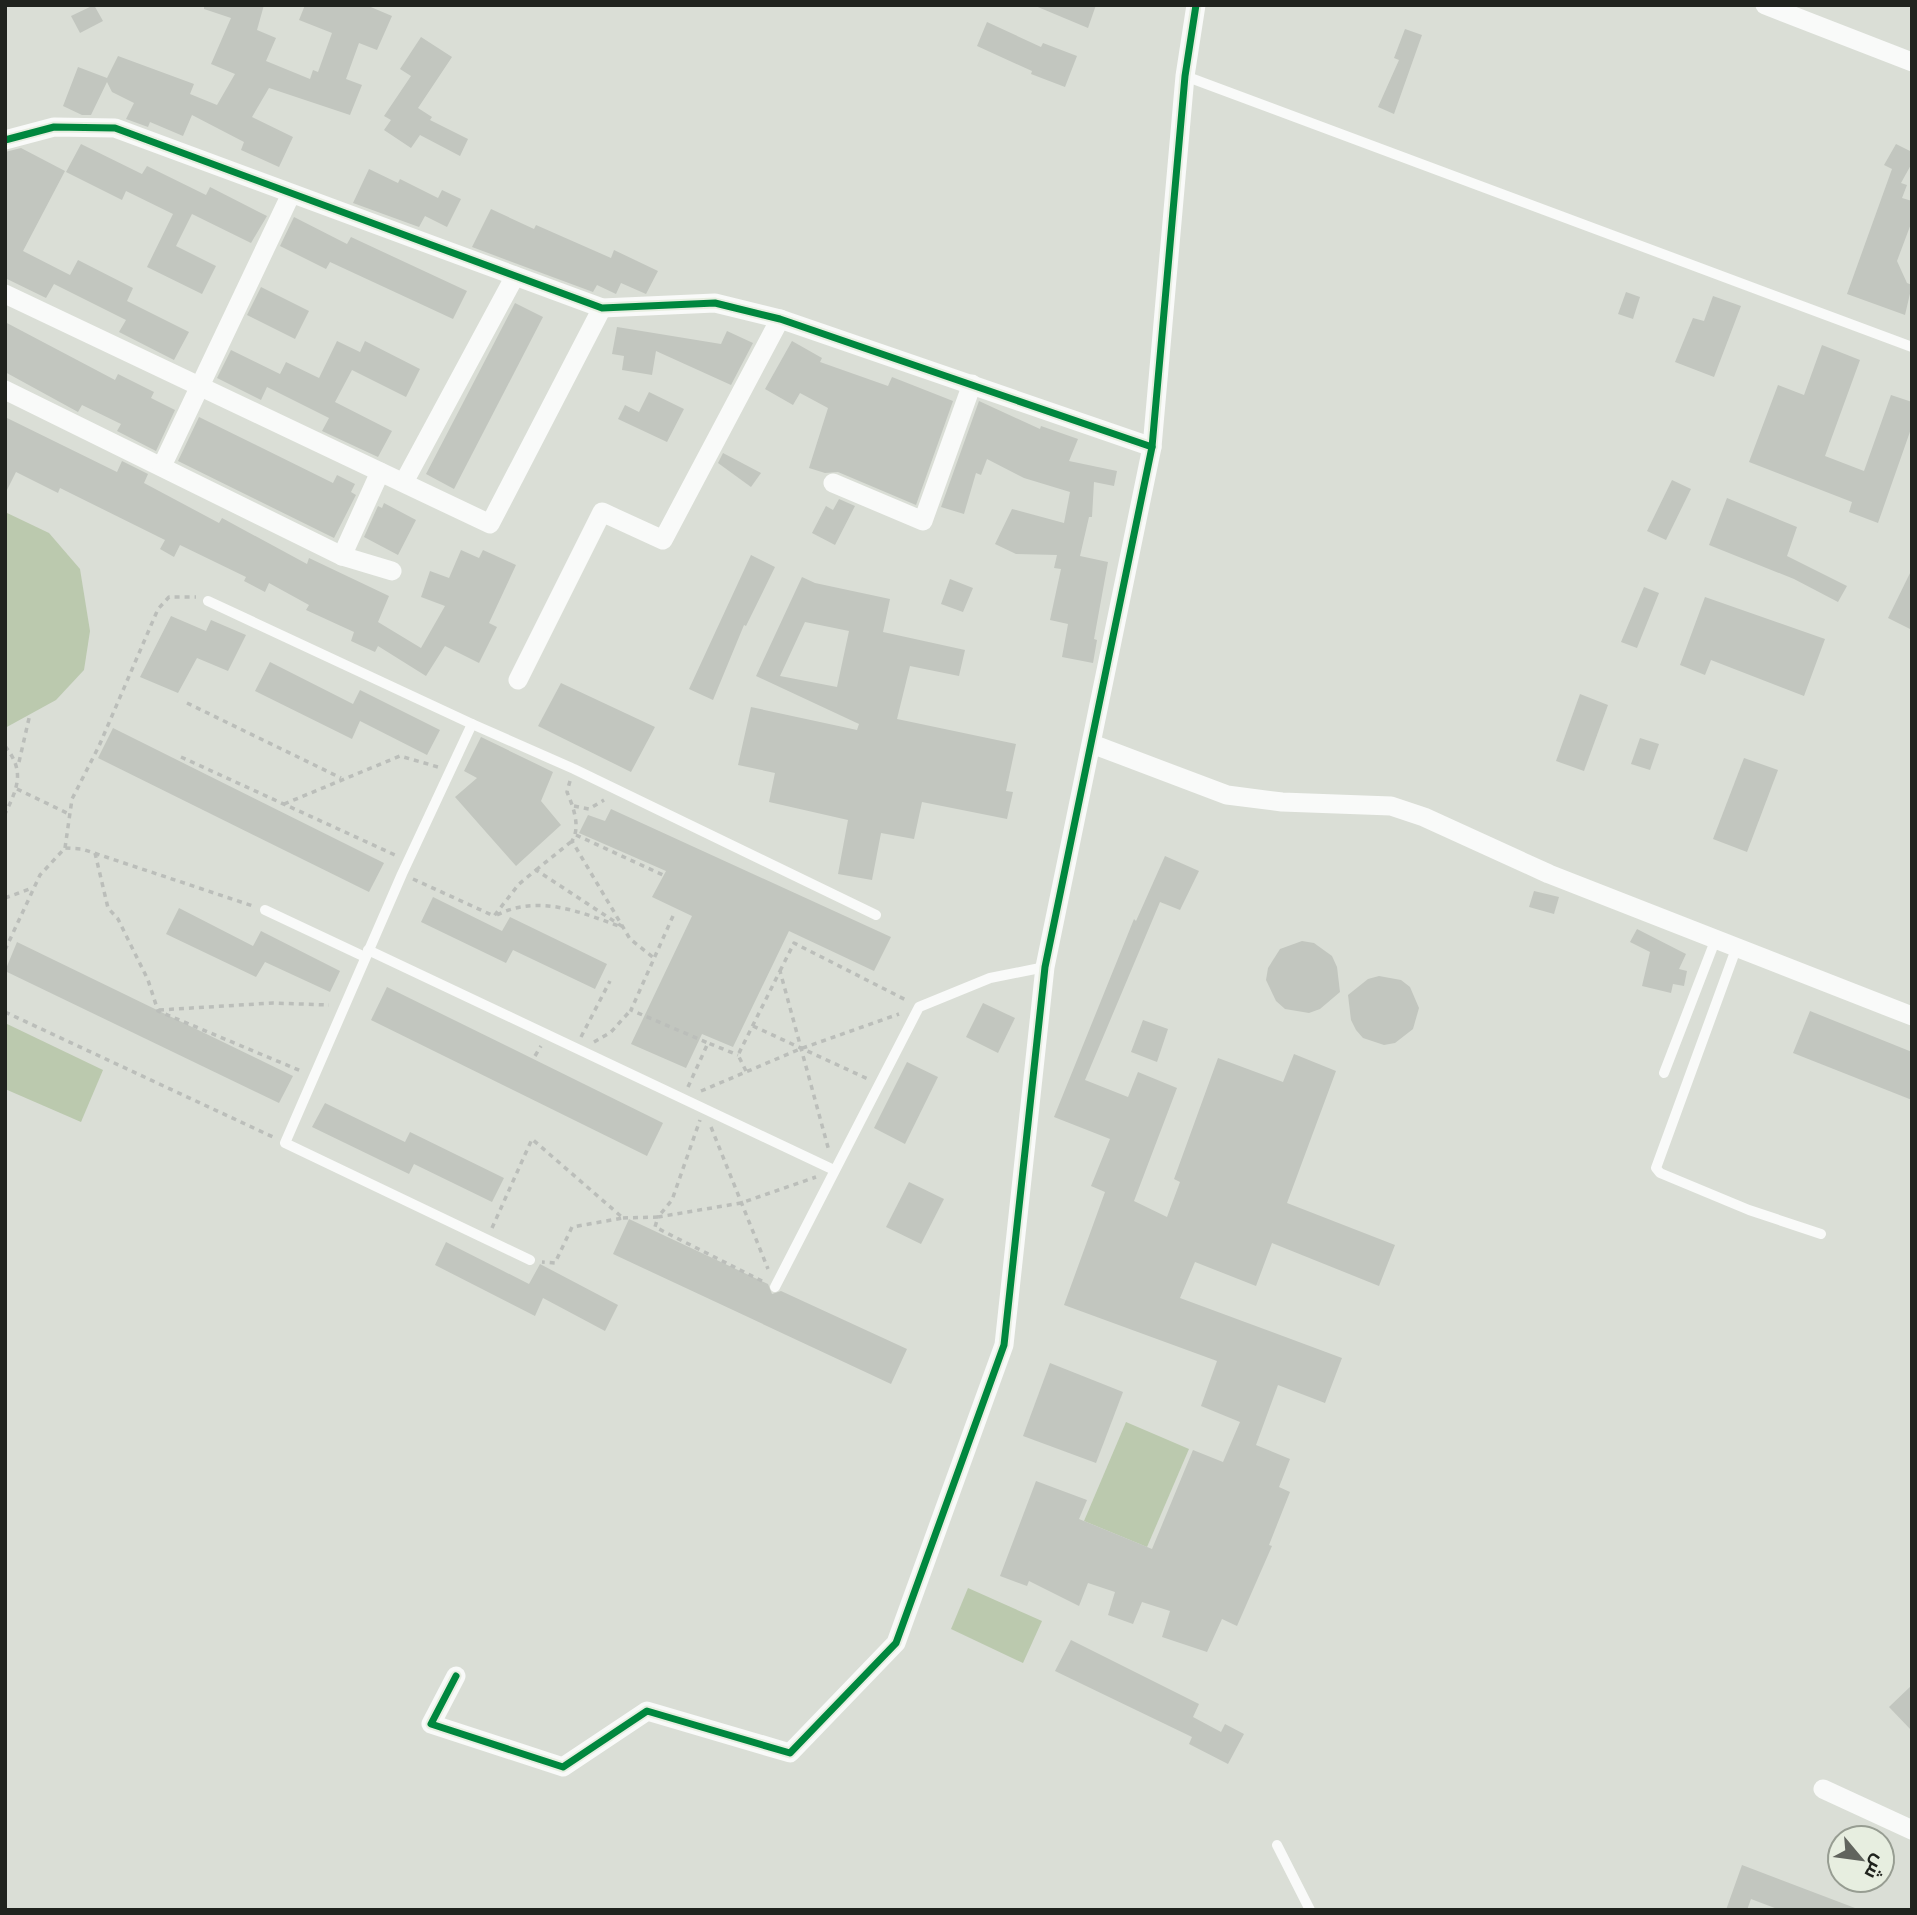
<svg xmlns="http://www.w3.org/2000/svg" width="1917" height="1915" viewBox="0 0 1917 1915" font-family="Signika,Cairo,sans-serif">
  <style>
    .park { fill: #bbc9ae }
    .building { fill: #c2c6bf; fill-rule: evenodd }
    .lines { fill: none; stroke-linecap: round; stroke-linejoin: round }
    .path { stroke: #bbbeba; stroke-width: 3.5; stroke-dasharray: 5 5; stroke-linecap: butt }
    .service { stroke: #f9faf9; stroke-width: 10 }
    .minor { stroke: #f9faf9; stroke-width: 19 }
    .cycleway-casing { stroke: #e7eee0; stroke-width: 11 }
    .cycleway { stroke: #00873e; stroke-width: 7 }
  </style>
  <rect width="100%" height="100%" fill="#daded6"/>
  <g class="park">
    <polygon points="5,512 49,533 80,569 90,631 84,670 56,700 5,728"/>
    <polygon points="5,1023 103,1070 81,1122 5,1089"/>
    <polygon points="1126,1422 1189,1449 1147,1547 1084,1521"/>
    <polygon points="968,1588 1042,1621 1023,1663 951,1629"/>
  </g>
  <g class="building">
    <polygon points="94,5 103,21 80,33 71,16"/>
    <polygon points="204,5 264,5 257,30 276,38 266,61 310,79 313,70 318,72 332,33 299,20 305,5 366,5 392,16 377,50 359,43 346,79 362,85 350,115 269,88 252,117 293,137 279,167 241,150 244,142 192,115 183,136 150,122 148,127 126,119 134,103 112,92 107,82 91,115 82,115 63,106 78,67 107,78 118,56 194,84 190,94 217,105 235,74 211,64 231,18 204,9"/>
    <polygon points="1033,5 1096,5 1088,28"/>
    <polygon points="987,22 1041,47 1043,43 1077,56 1065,87 1031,74 1032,71 977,46"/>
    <polygon points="1405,29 1422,35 1394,114 1378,107 1399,60 1394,58"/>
    <polygon points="421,37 452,57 418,108 432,117 430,120 468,139 460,156 420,135 411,148 384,130 391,120 384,116 411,76 400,69"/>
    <polygon points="81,144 142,174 147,166 206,195 210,187 267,216 251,243 192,214 176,246 216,266 202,294 147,267 173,214 126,191 122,200 66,172"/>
    <polygon points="1896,144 1912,152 1912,163 1901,183 1907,185 1902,198 1912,201 1912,221 1897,261 1907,283 1912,285 1905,315 1847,294 1892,169 1884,165"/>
    <polygon points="21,148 65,171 23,251 70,275 78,260 133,288 127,301 189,332 174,360 119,332 126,320 54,284 46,298 5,278 5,152"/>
    <polygon points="369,169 398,183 400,179 438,198 442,190 461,199 447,227 425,216 419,227 353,203"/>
    <polygon points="491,209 534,229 536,225 611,258 614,250 658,271 646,294 621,283 616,294 597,285 593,292 472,247"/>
    <polygon points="294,217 347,244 351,237 467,291 453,319 330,262 326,269 280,246"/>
    <polygon points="261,287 309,311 295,339 247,315"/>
    <polygon points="1626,292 1640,297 1633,319 1618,314"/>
    <polygon points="1713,296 1741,306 1714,377 1675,362 1693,318 1704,321"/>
    <polygon points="515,303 543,317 454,489 426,474"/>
    <polygon points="5,322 115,380 118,374 154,392 151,398 175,410 156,451 117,431 121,424 82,405 78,412 5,372"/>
    <polygon points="617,327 721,344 727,331 753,343 731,385 656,351 652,375 622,370 624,356 612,354"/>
    <polygon points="337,341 360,352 365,341 420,369 406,397 352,370 335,402 392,431 378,457 322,431 329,418 267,387 261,400 217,378 231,350 280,374 286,362 319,378"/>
    <polygon points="792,341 822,358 820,362 888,386 892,377 953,401 916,505 838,472 825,473 809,468 828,408 800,393 793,405 765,389"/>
    <polygon points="1822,345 1860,360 1825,456 1864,471 1891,395 1912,402 1912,426 1878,523 1849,512 1852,502 1749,462 1778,385 1804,395"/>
    <polygon points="649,392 684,409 667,442 618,419 625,405 639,412"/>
    <polygon points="979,401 1040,429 1041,426 1078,439 1069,461 1117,471 1114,486 1094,482 1092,517 1089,517 1080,556 1108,562 1094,639 1097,640 1093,663 1062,657 1068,624 1050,620 1061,569 1054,568 1057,555 1016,554 995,544 1012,509 1064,523 1070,492 1024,478 987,459 981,475 976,473 964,514 941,507"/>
    <polygon points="5,417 117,472 122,461 148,474 144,483 219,523 222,518 307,564 309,558 389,596 378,622 421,648 445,606 421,597 430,571 449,578 461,550 479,558 483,550 516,565 489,623 497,627 479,663 445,646 426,676 378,646 375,652 351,641 354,632 306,610 309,605 269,583 265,592 244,581 246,577 180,545 174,557 160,549 165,540 60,488 58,493 16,472 5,494"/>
    <polygon points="199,417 333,483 337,475 355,484 351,492 356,495 334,538 178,461"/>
    <polygon points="723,453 761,473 751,487 718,463"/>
    <polygon points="1672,480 1691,489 1666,540 1647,531"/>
    <polygon points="1727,498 1797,527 1787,556 1847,586 1838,602 1794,579 1709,545"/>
    <polygon points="839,499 855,506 835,545 812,533 826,506 833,510"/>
    <polygon points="384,503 416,520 398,555 364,537 378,506 382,508"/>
    <polygon points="751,555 775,567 746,626 744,625 713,700 689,689"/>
    <polygon points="1912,569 1912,630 1888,618"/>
    <path d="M802,577l13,6 75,16 -7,33 82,18 -6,26 -49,-10 -13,53 119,25 -10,47 7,1 -6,27 -85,-17 -8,37 -33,-6 -9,47 -34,-6 10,-54 -79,-18 6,-29 -37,-8 13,-58 106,23 2,-6 -103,-48zM805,622l44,9 -12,56 -57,-11z"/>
    <polygon points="950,579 973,588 963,612 941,604"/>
    <polygon points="1644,587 1659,593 1637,648 1621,642"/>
    <polygon points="1705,597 1825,639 1804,696 1711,660 1705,675 1680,665"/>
    <polygon points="171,616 206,631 211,620 246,635 228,671 197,658 178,693 140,677"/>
    <polygon points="270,662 353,704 360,690 440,730 427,755 360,721 352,739 255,691"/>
    <polygon points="561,683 655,727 631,772 538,726"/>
    <polygon points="1580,694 1608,705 1584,771 1556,761"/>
    <polygon points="113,728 384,863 369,892 98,758"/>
    <polygon points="481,737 553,772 541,801 561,825 516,866 455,797 477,778 464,771"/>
    <polygon points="1640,738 1659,744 1650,770 1631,764"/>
    <polygon points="1744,758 1778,770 1747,852 1713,839"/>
    <polygon points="611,809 891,937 874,971 789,931 733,1047 702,1034 686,1068 631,1044 692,916 652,897 666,871 579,833 588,815 605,821"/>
    <polygon points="1165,856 1199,871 1180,910 1160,902 1085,1080 1128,1097 1138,1072 1177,1088 1134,1201 1167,1217 1180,1182 1174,1179 1218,1058 1283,1082 1294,1054 1336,1071 1287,1203 1395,1245 1379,1286 1272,1243 1256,1286 1195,1262 1180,1298 1342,1358 1325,1403 1278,1385 1256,1445 1290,1459 1279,1487 1290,1492 1269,1545 1272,1546 1237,1626 1222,1619 1207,1652 1162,1637 1170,1611 1142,1602 1133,1624 1108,1615 1115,1592 1088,1583 1079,1606 1029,1581 1027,1586 1000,1576 1036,1481 1087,1500 1079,1519 1152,1549 1193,1450 1223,1462 1240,1422 1201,1406 1217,1361 1064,1305 1105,1192 1091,1186 1110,1139 1054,1117 1134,919 1136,921"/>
    <polygon points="1534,891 1559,897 1554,914 1529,907"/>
    <polygon points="433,897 502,931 510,917 607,964 595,989 513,950 506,963 421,922"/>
    <polygon points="179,908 253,946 261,931 340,971 330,992 265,962 256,977 166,934"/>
    <polygon points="1637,929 1686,954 1679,969 1687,971 1684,986 1673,984 1671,993 1642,986 1650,952 1630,942"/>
    <polygon points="1302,941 1314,943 1332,956 1337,967 1340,992 1320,1009 1309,1013 1285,1009 1276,1001 1266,980 1268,968 1280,949"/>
    <polygon points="17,942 293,1076 279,1103 5,971"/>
    <polygon points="1379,976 1401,980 1410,987 1419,1008 1413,1029 1395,1043 1384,1045 1363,1038 1356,1030 1351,1020 1348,995 1368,979"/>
    <polygon points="387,987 663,1123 647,1156 371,1020"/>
    <polygon points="983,1003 1015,1018 998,1053 966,1037"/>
    <polygon points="1810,1011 1912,1052 1912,1100 1793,1053"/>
    <polygon points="1143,1020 1168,1029 1157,1062 1131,1052"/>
    <polygon points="907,1062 938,1077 905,1144 874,1128"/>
    <polygon points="325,1103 405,1142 410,1132 504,1178 492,1202 414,1164 409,1174 312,1127"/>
    <polygon points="909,1182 944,1199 921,1244 886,1227"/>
    <polygon points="629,1219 768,1284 772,1294 781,1291 907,1349 891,1384 613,1254"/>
    <polygon points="446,1242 529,1284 540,1264 618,1305 605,1331 543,1298 535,1316 435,1265"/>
    <polygon points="1050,1363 1123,1392 1096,1463 1023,1436"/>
    <polygon points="1071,1640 1199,1704 1193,1717 1221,1732 1225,1724 1244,1734 1228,1764 1189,1744 1192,1737 1055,1671"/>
    <polygon points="1912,1685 1912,1731 1889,1707"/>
    <polygon points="1742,1865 1855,1908 1855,1910 1780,1910 1751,1899 1747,1910 1726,1910"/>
  </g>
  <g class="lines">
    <g class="path">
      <polyline points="187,703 341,778"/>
      <path d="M5,746c20,25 13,41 0,68"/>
      <polyline points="181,757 395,855"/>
      <polyline points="19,762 30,714"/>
      <path d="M570,781l-3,11c6,14 14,35 5,49l58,98 24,19"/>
      <polyline points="17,789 69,814"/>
      <polyline points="284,804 400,756 438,767"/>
      <polyline points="574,806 589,809 604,800"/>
      <polyline points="576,835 663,875"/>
      <polyline points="65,848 72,799 99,746 158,609 169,597 196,597"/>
      <polyline points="95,853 108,908 118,919 148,980 158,1011 301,1071"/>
      <polyline points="536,870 572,841"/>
      <polyline points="413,879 494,916 519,884 536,870 623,927"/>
      <polyline points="5,898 32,888"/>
      <path d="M497,915c41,-21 84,-3 124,12"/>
      <polyline points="673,916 631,1010 708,1043"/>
      <polyline points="5,950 40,875 65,848 82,849 253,906"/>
      <polyline points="780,971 794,943 908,1001"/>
      <polyline points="159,1010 273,1003 329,1005"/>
      <polyline points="5,1012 273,1137"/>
      <polyline points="753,1026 868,1079"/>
      <polyline points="581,1037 610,981"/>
      <polyline points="594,1042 611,1032 631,1010"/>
      <polyline points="535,1056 541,1046"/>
      <polyline points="746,1071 738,1055 780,971 829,1151"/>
      <polyline points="688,1087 708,1043 738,1055"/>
      <polyline points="701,1091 800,1049 899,1014"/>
      <polyline points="711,1127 768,1269"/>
      <polyline points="623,1218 658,1217 672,1200 700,1120"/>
      <polyline points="492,1228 532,1139 623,1218 572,1227 555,1263 542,1262"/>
      <polyline points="762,1281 655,1227 658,1217 741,1203 816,1177"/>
    </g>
    <g class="service">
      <polyline points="1185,76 1912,347"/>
      <polyline points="208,601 472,724"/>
      <polyline points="265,910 365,957"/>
      <polyline points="1736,949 1656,1168 1660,1173 1749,1210 1821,1234"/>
      <polyline points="368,950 834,1170"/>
      <polyline points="1664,1073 1715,941"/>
      <polyline points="530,1260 285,1143 402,874 472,724 574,769 876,915"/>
      <polyline points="775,1287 919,1007 990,978 1045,967"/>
      <polyline points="1277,1845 1310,1910"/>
    </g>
    <g class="minor">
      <polyline points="1765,5 1912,62"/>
      <polyline points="5,140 54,127 115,128 602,308 715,303 780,319 1152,447"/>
      <polyline points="5,294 490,524 602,308"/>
      <polyline points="5,390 342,556 392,571"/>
      <polyline points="162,466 291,194"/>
      <polyline points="404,482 515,276"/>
      <polyline points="833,483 923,521 972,384"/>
      <polyline points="342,556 380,472"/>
      <polyline points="518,680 602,512 663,540 780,319"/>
      <polyline points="1092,744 1227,795 1282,802 1391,806 1424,817 1549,874 1912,1016"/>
      <polyline points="456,1676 431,1724 563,1767 647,1711 790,1753 896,1643 1004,1345 1045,967 1152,447 1185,76 1196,5"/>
      <polyline points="1823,1789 1912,1830"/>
    </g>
    <g class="cycleway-casing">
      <g id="cycleway">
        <polyline points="5,140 54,127 115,128 602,308 715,303 780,319 1152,447"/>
        <polyline points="456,1676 431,1724 563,1767 647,1711 790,1753 896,1643 1004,1345 1045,967 1152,447 1185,76 1196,5"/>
      </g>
    </g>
    <use href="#cycleway" class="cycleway"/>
  </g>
  <rect width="1917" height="1915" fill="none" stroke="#20231e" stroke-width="14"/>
  <g transform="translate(1861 1859) rotate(119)"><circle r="33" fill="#e7eee0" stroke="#979d92" stroke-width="2"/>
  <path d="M0-5L12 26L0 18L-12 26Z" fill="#61645e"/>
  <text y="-10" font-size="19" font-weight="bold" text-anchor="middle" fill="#20231e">ش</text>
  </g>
</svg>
